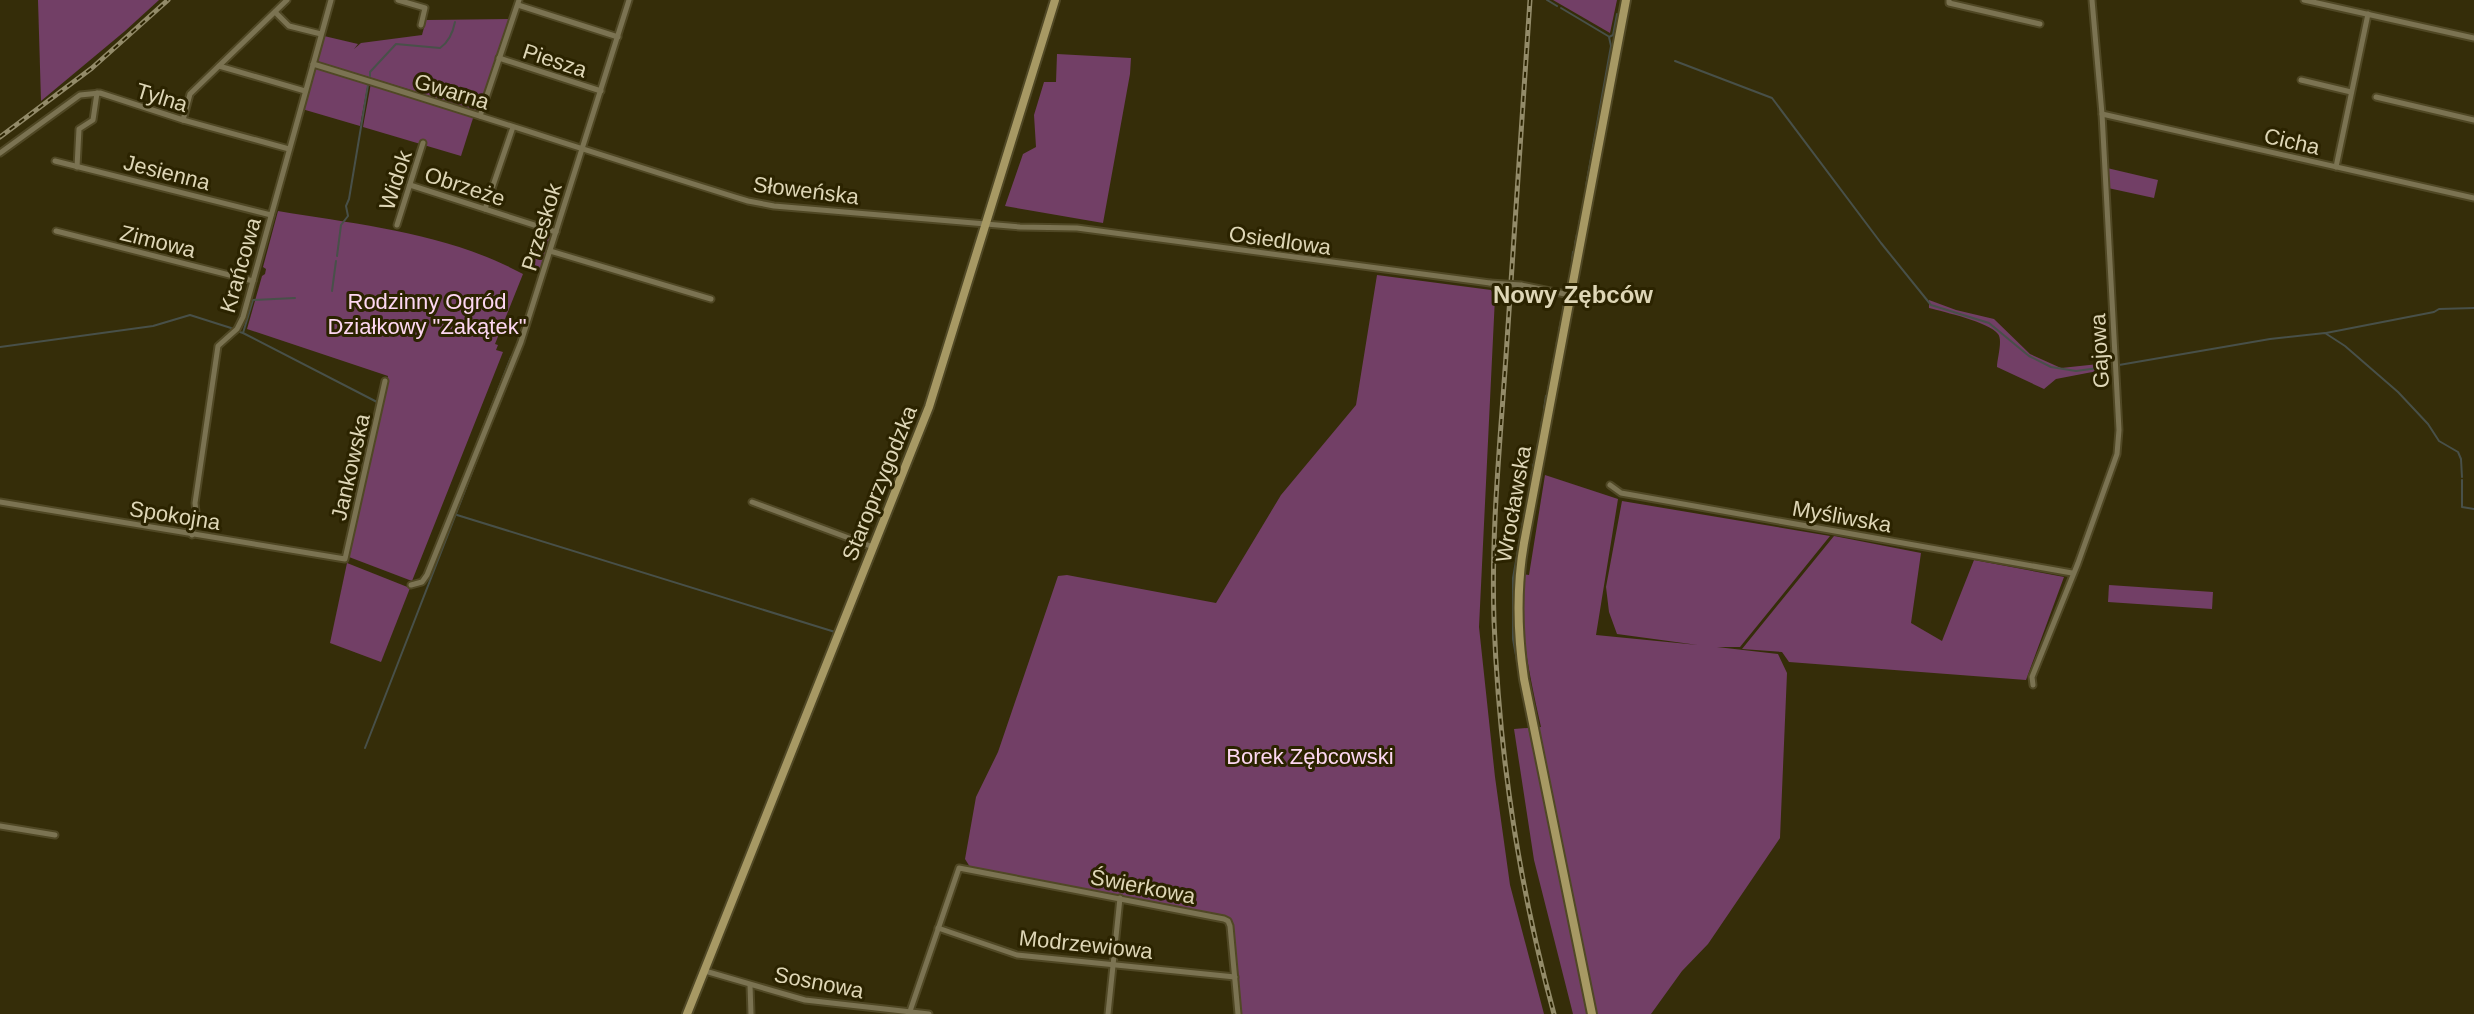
<svg xmlns="http://www.w3.org/2000/svg" width="2474" height="1014" viewBox="0 0 2474 1014" font-family="Helvetica,sans-serif">
  <style>
    .green { fill: #723f66 }
    .lines { fill: none; stroke-linecap: round; stroke-linejoin: round }
    .stream { stroke: #485049; stroke-width: 2 }
    .street-casing { stroke: #504825; stroke-width: 9 }
    .secondary-casing { stroke: #504825; stroke-width: 12 }
    .street { stroke: #7b7352; stroke-width: 5 }
    .secondary { stroke: #a79964; stroke-width: 8 }
    .rail-casing { stroke: #938b69; stroke-width: 5 }
    .rail { stroke: #2b2300; stroke-width: 2; stroke-dasharray: 6; stroke-linecap: butt }
    .street-bridge-casing { stroke: #504825; stroke-width: 9; stroke-linecap: butt }
    .street-bridge { stroke: #7b7352; stroke-width: 5 }
    .labels { text-anchor: middle; stroke-width: 6; stroke-linejoin: round; paint-order: stroke }
    .street-label { font-size: 22px; fill: #ded6b6; stroke: #2b2300 }
    .park-label { font-size: 22px; fill: #fdd7f2; stroke: #2b2300 }
    .neighbourhood-label { font-size: 24px; font-weight: bold; fill: #ded6b6; stroke: #2b2300 }
  </style>
  <rect width="100%" height="100%" fill="#352d09"/>
  <g class="green">
    <polygon points="38,0 159,0 125,31 41,101"/>
    <polygon points="1553,0 1617,0 1610,33"/>
    <polygon points="510,19 479,111 316,61 324,36 358,44 354,49 361,43 422,35 426,20"/>
    <polygon points="1057,54 1131,58 1130,74 1103,223 1005,206 1023,154 1036,147 1034,115 1044,82 1056,82"/>
    <polygon points="315,66 368,82 360,126 302,109"/>
    <polygon points="371,83 474,115 461,156 363,127"/>
    <polygon points="2107,168 2158,180 2154,198 2108,188"/>
    <path d="M278,211c84,14 169,22 245,63l-28,70 3,1 -2,5 7,2 -91,229 -63,-24 39,-181 -141,-47 15,-53 3,-2 1,-5 -3,-2z"/>
    <polygon points="547,233 552,236 541,268 534,267 532,264 538,245"/>
    <polygon points="1377,275 1491,290 1495,297 1479,627 1495,777 1510,885 1544,1014 1241,1014 1231,919 970,867 965,859 976,797 998,752 1058,576 1067,575 1216,603 1281,495 1356,405"/>
    <path d="M1929,300l27,10 38,9 36,35 31,14 47,-5v6l-52,10 -12,10 -47,-22c0,-8 6,-27 1,-33 -9,-12 -54,-22 -69,-26z"/>
    <path d="M1545,475l73,24 -22,136 102,10 -81,-11 -8,-22 -3,-25 16,-86 208,35 -90,111h-23l61,7 9,19 -7,165 -72,106 -26,27 -31,43h-78l-39,-154 -20,-131 27,-2c-11,-50 -23,-102 -18,-153l6,1z"/>
    <polygon points="1834,536 1921,553 1911,623 1942,641 1974,560 2064,577 2026,680 1789,662 1782,652 1742,649"/>
    <polygon points="347,563 410,588 381,662 330,643"/>
    <polygon points="2109,585 2213,592 2212,609 2108,602"/>
  </g>
  <g class="lines">
    <g class="stream">
      <polyline points="1547,0 1557,6"/>
      <polyline points="1561,8 1608,36"/>
      <polyline points="1675,61 1772,98 1881,243 1931,305 1989,323 2029,356 2051,367 2076,371 2113,366"/>
      <path d="M370,76v-4l26,-28 44,4c9,-6 13,-16 15,-26"/>
      <polyline points="1586,186 1611,46 1609,37 1613,35 1617,14"/>
      <polyline points="1579,224 1581,215"/>
      <polyline points="1575,244 1577,234"/>
      <polyline points="337,256 341,225 348,216 346,206 349,199 368,85"/>
      <polyline points="1572,261 1573,252"/>
      <polyline points="332,291 336,261"/>
      <polyline points="1563,312 1564,303"/>
      <polyline points="1559,331 1561,321"/>
      <polyline points="240,332 243,333 253,300 295,298"/>
      <polyline points="243,333 377,402"/>
      <polyline points="2326,333 2434,312 2439,309 2474,308"/>
      <polyline points="0,347 153,326 190,315 231,328"/>
      <polyline points="1556,349 1557,341"/>
      <polyline points="2119,365 2270,339 2325,333 2345,346 2398,392 2428,424 2439,441 2458,452 2461,459 2462,477"/>
      <polyline points="1552,368 1554,358"/>
      <polyline points="1548,389 1550,381"/>
      <polyline points="1544,409 1546,396"/>
      <polyline points="494,417 513,370"/>
      <polyline points="1541,428 1542,420"/>
      <polyline points="1536,455 1538,443"/>
      <polyline points="1533,466 1535,460"/>
      <polyline points="2462,480 2462,507 2474,509"/>
      <polyline points="1530,488 1532,473"/>
      <polyline points="1528,498 1529,493"/>
      <polyline points="455,499 511,357"/>
      <polyline points="457,515 835,632"/>
      <polyline points="1524,517 1527,504"/>
      <polyline points="1523,522 1513,578 1513,639 1533,748"/>
      <polyline points="365,748 490,426"/>
    </g>
    <g class="street-casing">
      <g id="street">
        <polyline points="398,0 425,8 421,25"/>
        <polyline points="1949,0 1949,3 2040,24"/>
        <polyline points="2304,0 2474,38"/>
        <polyline points="518,5 618,37"/>
        <polyline points="275,12 289,26 321,34"/>
        <polyline points="499,58 601,91"/>
        <path d="M313,64c145,44 290,92 435,137l26,5 246,21 57,1 413,55"/>
        <polyline points="219,66 305,91"/>
        <polyline points="2301,80 2351,92"/>
        <polyline points="2376,97 2474,120"/>
        <polyline points="2102,114 2474,198"/>
        <polyline points="480,116 519,0"/>
        <polyline points="183,120 190,94 287,0"/>
        <polyline points="0,153 80,95 100,93 183,120 289,149"/>
        <polyline points="55,161 271,215"/>
        <polyline points="77,167 79,129 93,120 97,93"/>
        <polyline points="2336,167 2368,14"/>
        <polyline points="410,185 556,232"/>
        <polyline points="485,209 513,127"/>
        <polyline points="397,225 423,143"/>
        <polyline points="56,231 253,281"/>
        <polyline points="550,251 711,299"/>
        <polyline points="1521,285 1570,295"/>
        <polyline points="1610,485 1621,493 2072,573"/>
        <polyline points="0,502 345,559 385,381"/>
        <polyline points="752,502 873,547"/>
        <polyline points="192,535 196,512 195,503 218,346 237,329 243,317 331,0"/>
        <polyline points="411,585 422,582 427,575 521,342 629,0"/>
        <polyline points="2033,685 2032,677 2078,563 2117,454 2119,430 2102,114 2092,0"/>
        <polyline points="0,826 55,835"/>
        <polyline points="938,928 1017,955 1235,977"/>
        <polyline points="705,971 805,1000 929,1014"/>
        <polyline points="750,985 751,1014"/>
        <polyline points="909,1014 959,868 1224,919 1228,921 1230,926 1238,1014"/>
        <polyline points="1108,1014 1120,898"/>
      </g>
    </g>
    <g class="secondary-casing">
      <g id="secondary">
        <polyline points="687,1014 929,407 1055,0"/>
        <path d="M1592,1014l-68,-335c-7,-47 -8,-90 0,-136l102,-543"/>
      </g>
    </g>
    <use href="#street" class="street"/>
    <use href="#secondary" class="secondary"/>
    <g class="rail-casing">
      <g id="rail">
        <path d="M1530,0c-8,119 -16,237 -24,356 -6,88 -15,176 -12,265 5,133 25,265 60,393"/>
        <polyline points="0,137 92,68 168,0"/>
      </g>
    </g>
    <use href="#rail" class="rail"/>
    <g class="street-bridge-casing">
      <polyline id="street-bridge" points="1490,283 1521,285"/>
    </g>
    <use href="#street-bridge" class="street-bridge"/>
  </g>
  <g class="labels">
    <g class="street-label">
      <text transform="translate(555 60) rotate(18)" y="8">Piesza</text>
      <text transform="translate(452 91) rotate(17)" y="8">Gwarna</text>
      <text transform="translate(162 97) rotate(17)" y="8">Tylna</text>
      <text transform="translate(2292 141) rotate(13)" y="8">Cicha</text>
      <text transform="translate(167 172) rotate(14)" y="8">Jesienna</text>
      <text transform="translate(395 180) rotate(-72)" y="8">Widok</text>
      <text transform="translate(465 186) rotate(18)" y="8">Obrzeże</text>
      <text transform="translate(806 190) rotate(7)" y="8">Słoweńska</text>
      <text transform="translate(541 227) rotate(-73)" y="8">Przeskok</text>
      <text transform="translate(1280 240) rotate(8)" y="8">Osiedlowa</text>
      <text transform="translate(158 241) rotate(14)" y="8">Zimowa</text>
      <text transform="translate(240 265) rotate(-74)" y="8">Krańcowa</text>
      <text transform="translate(2099 351) rotate(-93)" y="8">Gajowa</text>
      <text transform="translate(350 467) rotate(-77)" y="8">Jankowska</text>
      <text transform="translate(879 483) rotate(-68)" y="8">Staroprzygodzka</text>
      <text transform="translate(1513 504) rotate(-80)" y="8">Wrocławska</text>
      <text transform="translate(175 515) rotate(9)" y="8">Spokojna</text>
      <text transform="translate(1842 516) rotate(10)" y="8">Myśliwska</text>
      <text transform="translate(1143 886) rotate(11)" y="8">Świerkowa</text>
      <text transform="translate(1086 944) rotate(6)" y="8">Modrzewiowa</text>
      <text transform="translate(819 982) rotate(11)" y="8">Sosnowa</text>
    </g>
    <g class="park-label">
      <text x="427" y="309">Rodzinny Ogród<tspan x="427" dy="25">Działkowy "Zakątek"</tspan></text>
      <text x="1310" y="764">Borek Zębcowski</text>
    </g>
    <g class="neighbourhood-label">
      <text x="1573" y="303">Nowy Zębców</text>
    </g>
  </g>
</svg>
